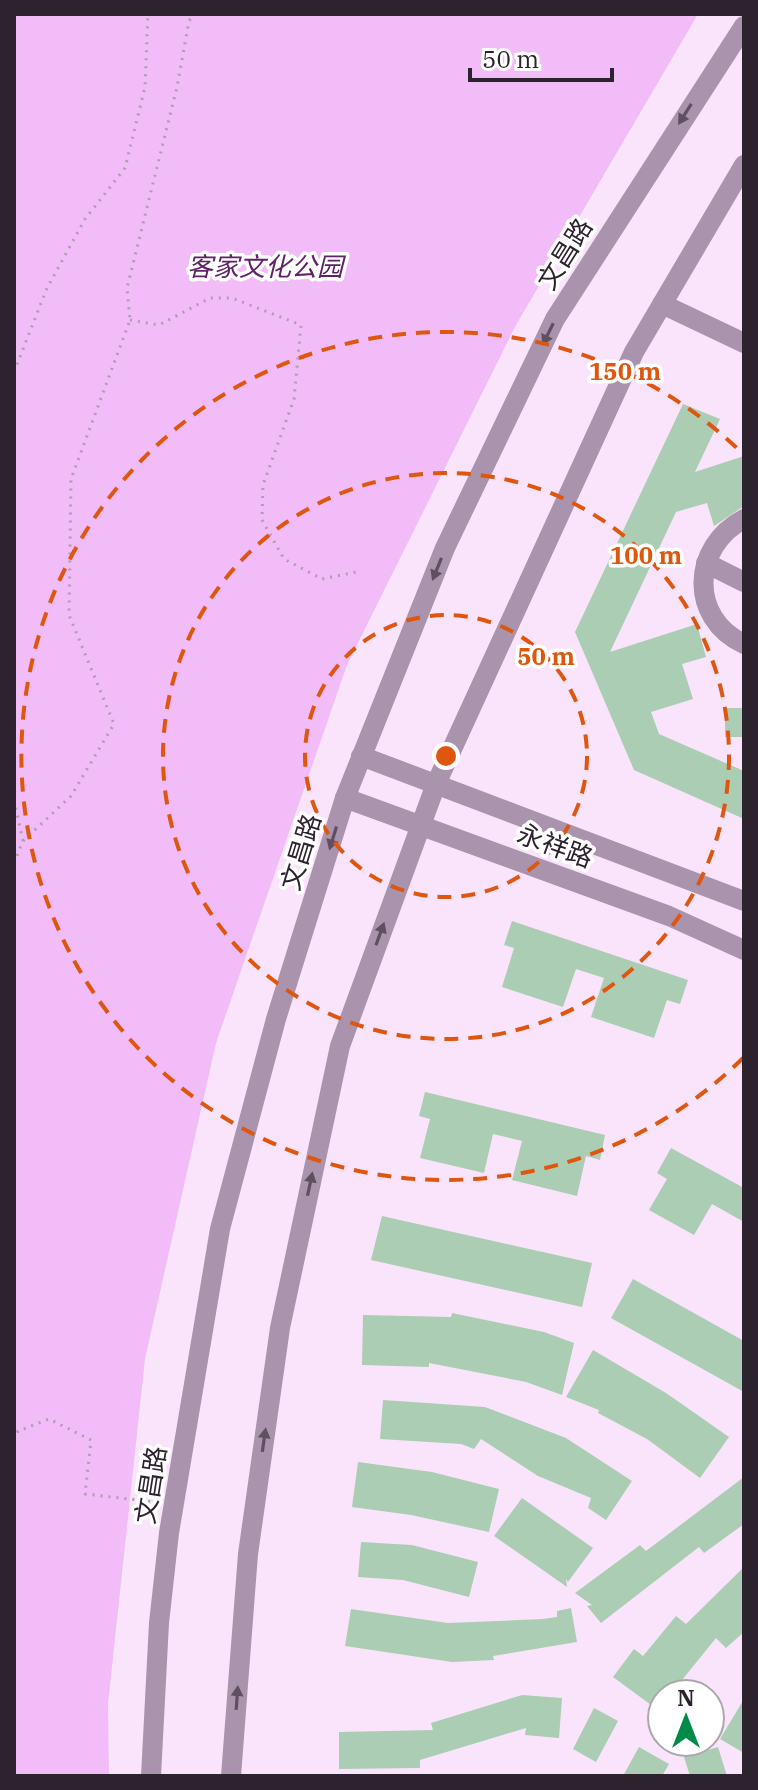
<svg xmlns="http://www.w3.org/2000/svg" width="758" height="1790" viewBox="0 0 758 1790" font-family="'IBM Plex Serif','Noto Sans SC',serif">
  <style>
    .green { fill: #f1bcf8 }
    .building { fill: #abcdb4 }
    .lines { fill: none; stroke-linecap: round; stroke-linejoin: round }
    .path { stroke: #af9db1; stroke-width: 3; stroke-dasharray: 2 6; stroke-linecap: butt }
    .minor { stroke: #aa93ad; stroke-width: 20 }
    .oneway { fill: #5f5061 }
    .ring { fill: none; stroke: #df560e; stroke-width: 4; stroke-dasharray: 14 10 }
    .labels { text-anchor: middle; stroke-width: 7; stroke-linejoin: round; paint-order: stroke }
    .street-label { font-size: 26px; fill: #2d232e; stroke: #fff }
    .park-label { font-size: 26px; font-style: italic; fill: #5f2168; stroke: #fff }
    .centre { fill: #df560e; stroke: #fff; stroke-width: 4 }
    .ring-label { font-size: 24px; text-anchor: middle; font-weight: bold; fill: #df560e; stroke: #fff; stroke-width: 7; stroke-linejoin: round; paint-order: stroke }
  </style>
  <rect width="100%" height="100%" fill="#fae4fc"/>
  <polygon class="green" points="14,14 698,14 516,325 347,665 216,1043 145,1359 108,1704 109,1776 14,1776"/>
  <g class="building">
    <polygon points="683,404 720,419 695,472 744,456 744,506 714,526 707,503 676,512 610,652 697,624 706,657 682,664 693,699 651,712 659,734 744,771 744,819 634,770 575,632"/>
    <rect x="725" y="708" width="19" height="29"/>
    <polygon points="512,921 688,980 680,1004 667,1000 654,1038 591,1017 604,978 576,969 563,1007 502,987 514,948 504,945"/>
    <polygon points="425,1092 605,1135 600,1160 586,1156 577,1196 512,1180 522,1141 493,1134 484,1173 420,1158 430,1119 419,1116"/>
    <polygon points="671,1148 744,1188 744,1222 712,1204 694,1235 649,1210 667,1179 657,1173"/>
    <polygon points="382,1216 592,1263 582,1307 371,1260"/>
    <polygon points="633,1279 744,1341 744,1392 611,1318"/>
    <polygon points="452,1313 544,1332 574,1343 562,1395 526,1382 429,1363 429,1367 362,1365 363,1315 451,1317"/>
    <polygon points="593,1350 666,1393 729,1437 700,1478 647,1439 598,1413 599,1410 566,1397"/>
    <polygon points="383,1400 485,1407 566,1438 632,1481 606,1520 588,1508 591,1498 538,1476 481,1439 474,1449 461,1444 380,1439"/>
    <polygon points="358,1462 432,1472 499,1489 489,1532 411,1515 352,1507"/>
    <polygon points="744,1477 744,1524 704,1553 699,1547 601,1623 587,1606 592,1605 575,1593 640,1545 646,1551"/>
    <polygon points="522,1498 593,1548 568,1582 566,1579 567,1587 494,1536"/>
    <polygon points="361,1542 412,1545 478,1562 469,1597 403,1580 358,1577"/>
    <polygon points="744,1567 744,1632 726,1648 716,1638 678,1685 690,1694 662,1694 662,1713 613,1677 634,1649 643,1656 676,1616 686,1624"/>
    <polygon points="571,1608 577,1642 493,1656 494,1660 452,1662 345,1646 351,1609 448,1623 543,1619 557,1617 557,1611"/>
    <polygon points="522,1695 562,1698 559,1738 525,1735 526,1728 420,1760 420,1768 339,1769 339,1732 433,1730 431,1723"/>
    <polygon points="744,1699 744,1753 720,1739"/>
    <polygon points="594,1708 618,1721 596,1762 573,1749"/>
    <polygon points="639,1747 669,1764 662,1776 623,1776"/>
    <polygon points="718,1747 727,1776 690,1776 684,1757"/>
  </g>
  <g class="lines">
    <g class="path">
      <polyline points="130,320 159,325 210,298 232,298 301,325 294,399 263,485 262,520 284,559 322,579 356,572"/>
      <polyline points="14,372 47,288 85,219 125,168 145,87 148,14"/>
      <polyline points="14,800 23,841 14,863"/>
      <polyline points="23,841 71,796 114,724 69,615 71,479 130,320 127,288 177,87 189,21 194,14"/>
      <polyline points="14,1440 18,1431 49,1419 91,1440 85,1494 156,1502"/>
    </g>
    <g class="minor">
      <polyline points="662,304 744,343"/>
      <path d="M744,519c-52,27 -56,99 0,125"/>
      <polyline points="706,563 744,582"/>
      <polyline points="361,756 744,901"/>
      <polyline points="345,798 669,916 744,950"/>
      <polyline points="151,1776 159,1623 169,1533 220,1229 276,1019 345,798 445,548 555,319 744,26"/>
      <polyline points="231,1776 248,1554 280,1328 340,1046 436,784 634,352 744,165"/>
    </g>
  </g>
  <defs><path id="oneway-solid" d="M-6-.8H1V-3.2L6.5 0L1 3.2V.8H-6Z" transform="scale(2)"/></defs>
  <g class="oneway">
    <use href="#oneway-solid" transform="translate(685 114) rotate(122)"/>
    <use href="#oneway-solid" transform="translate(548 334) rotate(116)"/>
    <use href="#oneway-solid" transform="translate(437 569) rotate(112)"/>
    <use href="#oneway-solid" transform="translate(333 838) rotate(107)"/>
    <use href="#oneway-solid" transform="translate(380 934) rotate(-70)"/>
    <use href="#oneway-solid" transform="translate(310 1184) rotate(-78)"/>
    <use href="#oneway-solid" transform="translate(264 1440) rotate(-82)"/>
    <use href="#oneway-solid" transform="translate(237 1698) rotate(-86)"/>
  </g>
  <g class="ring">
    <circle cx="446" cy="756" r="141"/>
    <circle cx="446" cy="756" r="283"/>
    <path d="M743 1058A424 424 0 1 1 743 454"/>
  </g>
  <g class="labels">
    <g class="street-label">
      <text transform="translate(565 254) rotate(-58)" y="9">文昌路</text>
      <text transform="translate(555 846) rotate(20)" y="9">永祥路</text>
      <text transform="translate(301 852) rotate(-73)" y="9">文昌路</text>
      <text transform="translate(151 1485) rotate(-81)" y="9">文昌路</text>
    </g>
    <g class="park-label">
      <text x="265" y="276">客家文化公园</text>
    </g>
  </g>
  <circle cx="446" cy="756" r="12" class="centre"/>
  <g class="ring-label">
    <text x="625" y="380">150 m</text>
    <text x="646" y="564">100 m</text>
    <text x="546" y="665">50 m</text>
  </g>
  <rect width="758" height="1790" fill="none" stroke="#2d232e" stroke-width="32"/>
  <g transform="translate(686 1718)"><circle r="38" fill="#ffffff" stroke="#aba7ab" stroke-width="2"/>
  <path d="M0-6L14 30L0 20L-14 30Z" fill="#028b48"/>
  <text y="-12" font-size="22" font-weight="bold" text-anchor="middle" fill="#2d232e">N</text>
  </g>
  <path d="M470 68v12h142v-12" fill="none" stroke="#2d232e" stroke-width="4"/>
  <text x="482" y="68" font-size="24" fill="#2d232e" stroke="#ffffff" stroke-width="6" paint-order="stroke">50 m</text>
</svg>
